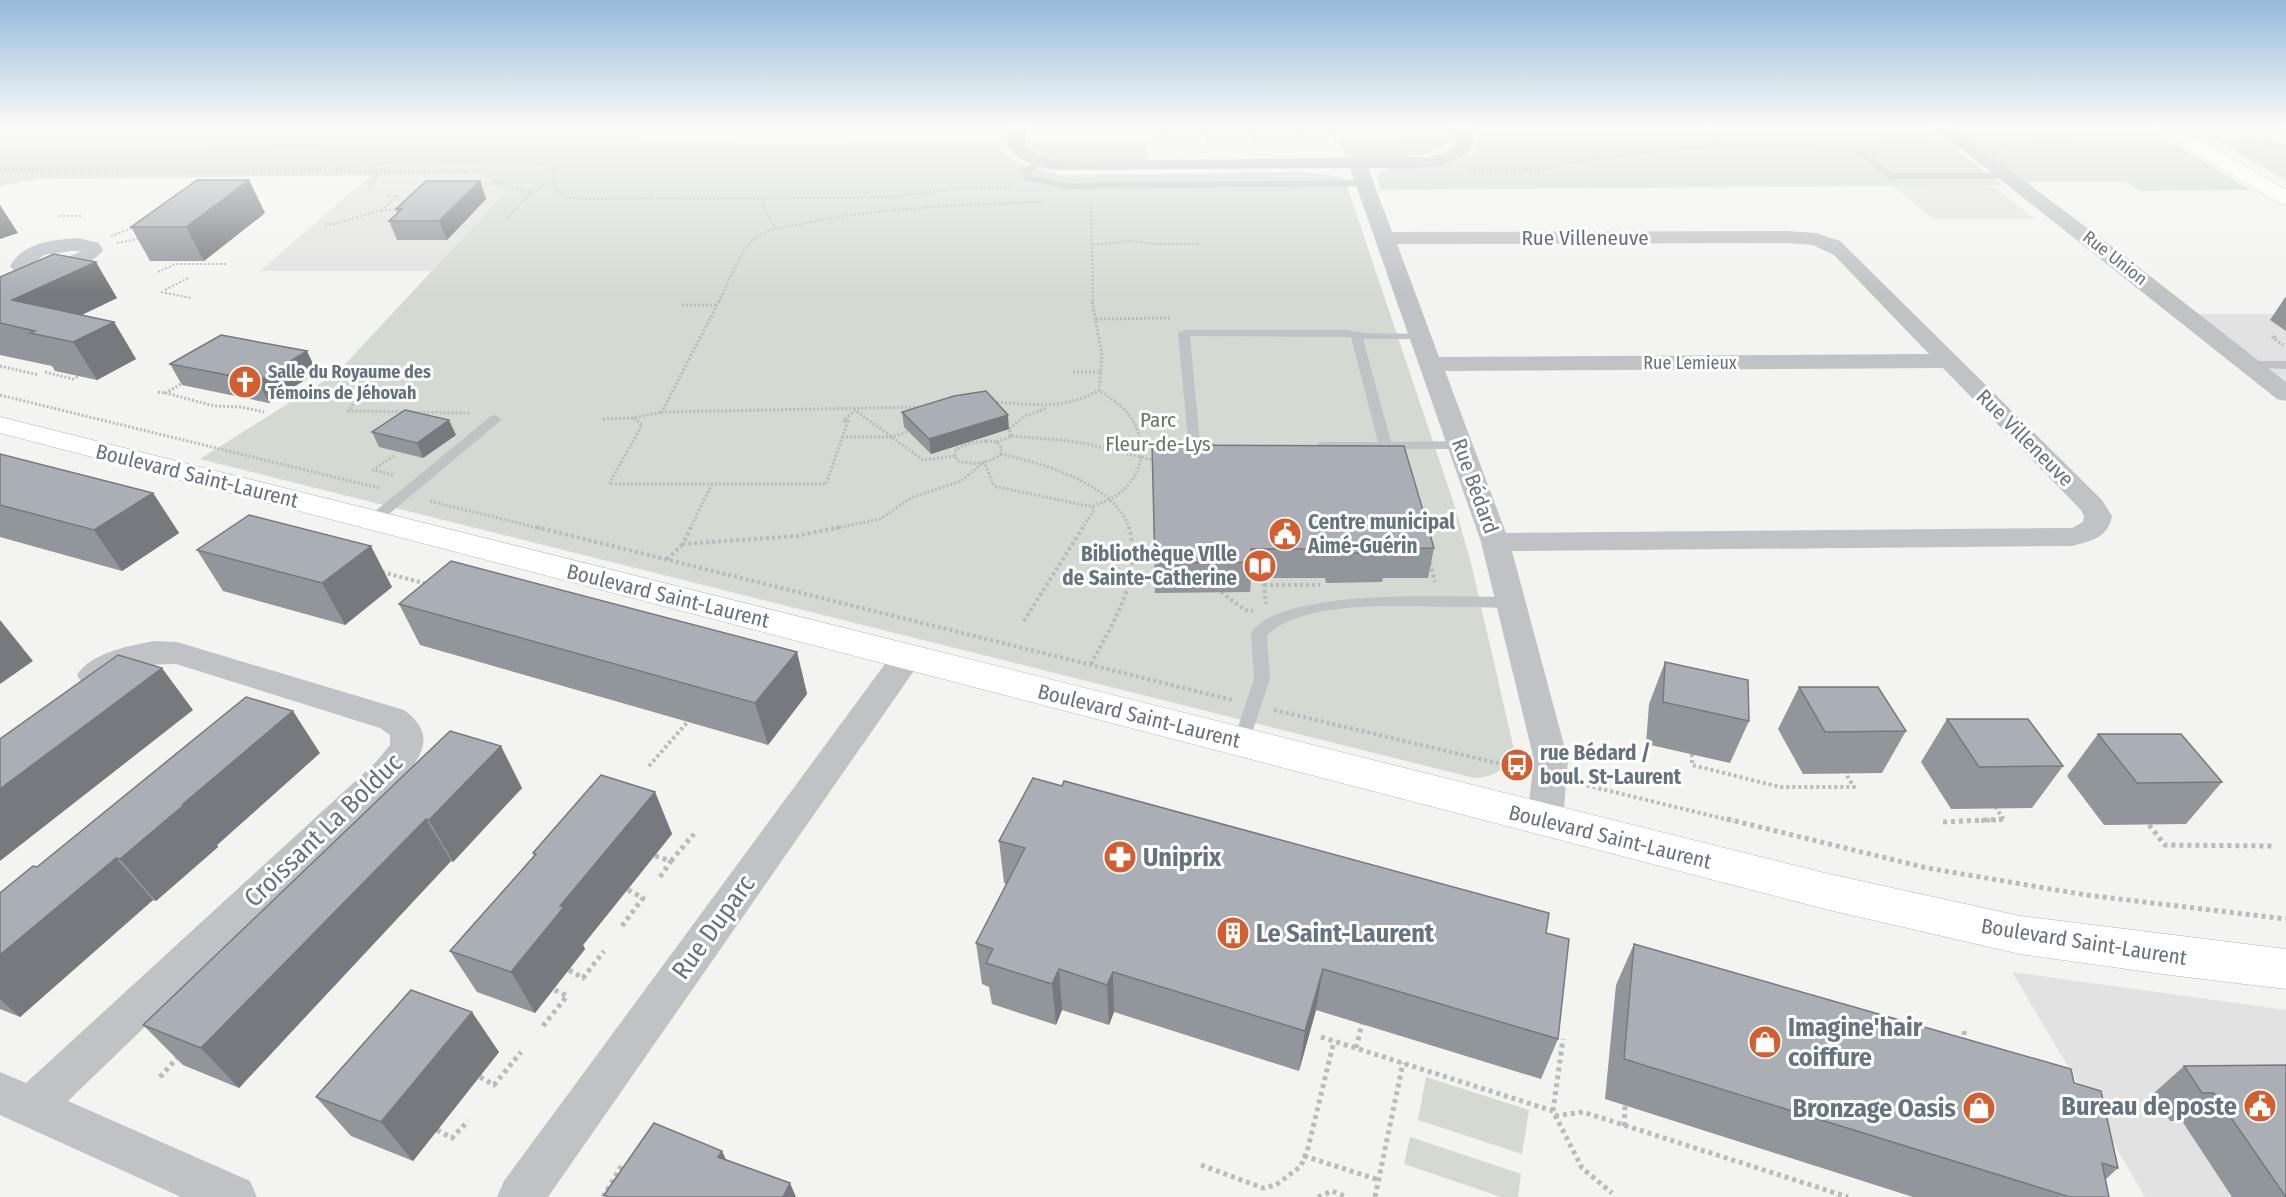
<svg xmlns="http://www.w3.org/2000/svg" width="2286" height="1197" viewBox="0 0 2286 1197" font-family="'Fira Sans Condensed',sans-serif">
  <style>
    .built { fill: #e1e2e1 }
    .green { fill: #d4dad1 }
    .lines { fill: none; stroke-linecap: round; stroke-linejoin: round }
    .secondary-casing { stroke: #b2b6ba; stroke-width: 1 }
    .path-far3 { stroke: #b9bbbd; stroke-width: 2; stroke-dasharray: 2 2; stroke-linecap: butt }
    .path-far2 { stroke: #b9bbbd; stroke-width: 3; stroke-dasharray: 2 2; stroke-linecap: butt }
    .path-far1 { stroke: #b9bbbd; stroke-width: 4; stroke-dasharray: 3 3; stroke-linecap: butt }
    .path { stroke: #b9bbbd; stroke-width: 5; stroke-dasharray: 4 4; stroke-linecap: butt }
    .lane { fill: #bfc3c6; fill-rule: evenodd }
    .street { fill: #bfc3c6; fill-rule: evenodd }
    .secondary { fill: #fff; fill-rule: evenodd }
    .wall { fill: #91969b }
    .shaded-wall { fill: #767a7e }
    .building { fill: #a9afb4; stroke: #767a7e; stroke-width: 1.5 }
    .labels { text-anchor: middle; stroke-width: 6; stroke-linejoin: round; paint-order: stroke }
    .far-street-label { font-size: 18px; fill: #65727f; stroke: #fff }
    .far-poi-label { font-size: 18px; font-weight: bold; fill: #65727f; stroke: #fff; text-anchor: start }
    .street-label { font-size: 21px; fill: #65727f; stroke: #fff }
    .park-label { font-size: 21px; fill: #667663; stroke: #fff }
    .poi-label { font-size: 21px; font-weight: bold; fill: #65727f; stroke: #fff; text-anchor: start }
    .near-street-label { font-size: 26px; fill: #65727f; stroke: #fff }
    .near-poi-label { font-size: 26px; font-weight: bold; fill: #65727f; stroke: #fff; text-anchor: start }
  </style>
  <rect width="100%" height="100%" fill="#f3f3f0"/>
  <g class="built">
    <polygon points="372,174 485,174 507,190 431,271 260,271"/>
    <polygon points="1892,185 1991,185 2035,219 1933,219"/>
    <polygon points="2198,314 2286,314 2286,384"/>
    <polygon points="2012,972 2286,1010 2286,1197 2145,1197"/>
  </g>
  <g class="green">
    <polygon points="2121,127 2148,128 2250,190 2140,191 2127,182 2026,182 1964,136 1965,130 1975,128 2109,130"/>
    <path d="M1686,128l44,3 191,-2c13,2 37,8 39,24l42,32 -621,5 -4,-11 2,-6c27,-16 65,5 97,-23l2,-17 14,-4 178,2z"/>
    <polygon points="2210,136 2264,136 2277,143 2286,143 2286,181"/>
    <path d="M1448,138v4c-14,21 -78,14 -102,15l-6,-18z"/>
    <path d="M998,142l4,10 13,9 43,14 243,-3 43,5 112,333 16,57 43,187c-12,17 -21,23 -41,24l-1274,-319 137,-86 169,-182 -21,-17 -446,5 -39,7v-40z"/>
    <path d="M1029,142h118v19c-36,0 -86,9 -117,-14z"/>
    <polygon points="1426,1077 1529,1110 1522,1154 1418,1120"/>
    <polygon points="1410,1137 1521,1174 1518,1197 1501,1197 1404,1164"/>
  </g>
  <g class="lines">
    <g class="secondary-casing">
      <g id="secondary">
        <polygon points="2155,126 2177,126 2286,190 2286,205 2279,203 2157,130"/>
        <polygon points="0,417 1829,874 2020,916 2286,949 2286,989 2170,975 2020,954 1829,910 0,433"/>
      </g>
    </g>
    <g class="path-far3">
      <polyline points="1330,126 1336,143"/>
      <polyline points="1705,126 1721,146"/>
      <polyline points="1206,130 1208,144"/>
      <polyline points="1252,130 1255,144"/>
      <polyline points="1162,131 1165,144"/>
      <polyline points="1297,131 1301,144"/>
      <polyline points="2236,141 2286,147"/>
      <polyline points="1882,143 1929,143"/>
      <polyline points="2002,144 2145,140"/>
      <polyline points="0,170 300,171 398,162 526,161 552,166 556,189 567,197 586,199 891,197 963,188 1013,187"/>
      <polyline points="336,171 477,172 509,187 532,192"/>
      <polyline points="1470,171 1543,169 1597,158 1684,148 1842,143"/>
      <polyline points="477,184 502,183"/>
      <polyline points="369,185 377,178 376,171"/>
      <polyline points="387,196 397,196"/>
      <polyline points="865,197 868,188"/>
      <polyline points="649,198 654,190"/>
      <polyline points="764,199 762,205 776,229"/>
      <polyline points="1091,203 1093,302"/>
      <polyline points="395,210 382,210 398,196"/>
      <polyline points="59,216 81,216"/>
      <polyline points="507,218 531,193 554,179"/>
      <polyline points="325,224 334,224 382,210"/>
      <polyline points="111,236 135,227"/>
      <polyline points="117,243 142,238"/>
      <polyline points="1093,245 1130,241 1155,244 1198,244"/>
      <polyline points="158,272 175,264 228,264"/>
      <polyline points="165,290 190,277"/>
      <polyline points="161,292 191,298"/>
      <path d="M719,302c10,-20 20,-52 39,-66 12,-8 30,-9 43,-12 80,-17 160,-19 241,-22"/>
    </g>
    <g class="path-far2">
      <polyline points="719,301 662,412 919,407"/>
      <polyline points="682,305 717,305"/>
      <polyline points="1096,319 1170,318"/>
      <polyline points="2276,337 2272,337 2283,345"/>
      <polyline points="0,366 39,375"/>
      <polyline points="45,372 73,379 79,376"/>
      <polyline points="1073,372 1102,372"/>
      <polyline points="184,382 166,393 214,406 241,407 264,412"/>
      <polyline points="158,392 166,393"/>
      <polyline points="0,395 379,488"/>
      <path d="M993,402c41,2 69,9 106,-12l3,-35 -10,-54"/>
      <polyline points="353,404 348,411 470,413"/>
      <polyline points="634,418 642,425 609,484 826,484 848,421 844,421 855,410 923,460 955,456"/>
      <polyline points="603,419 634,418 662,412"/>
      <polyline points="1011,436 1009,429 1025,416 1047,408"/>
      <polyline points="842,437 892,437 909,431"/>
      <path d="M986,441l11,1 4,5v7c-13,10 -28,11 -43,7l-3,-5 1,-7 15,-6z"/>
      <polyline points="997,442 1011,436 1060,440 1088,444 1157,461"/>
      <path d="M1001,454c40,9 116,30 128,75"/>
      <polyline points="393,475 373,470 395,455"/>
      <polyline points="430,501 542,529"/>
      <polyline points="690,529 712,484"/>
      <path d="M832,529l48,-10 33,-22 48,-16 23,-19 10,24 94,20c43,-6 69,-49 43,-88 -8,-12 -21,-20 -32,-28"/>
      <polyline points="1082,529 1094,510 1092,506"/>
    </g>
    <g class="path-far1">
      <polyline points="536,527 1232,700"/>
      <polyline points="691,527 683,544 797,536 840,527"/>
      <polyline points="667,559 683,544"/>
      <polyline points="1430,563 1435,582"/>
      <polyline points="382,572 427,584"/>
      <polyline points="1263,578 1266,604"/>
      <polyline points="1264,585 1320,585"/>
      <polyline points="1221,592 1245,610 1253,611"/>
      <polyline points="1024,621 1083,527"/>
      <path d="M1091,664c23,-43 52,-86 38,-137"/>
      <polyline points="1274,710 1518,768"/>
      <polyline points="1692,754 1692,765 1780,787 1854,787 1846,774"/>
      <polyline points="649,766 691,718"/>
      <polyline points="1581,784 1733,821"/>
      <polyline points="1975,821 2004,820 1996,808"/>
    </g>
    <g class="path">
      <polyline points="1727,819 1927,868 2086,895 2286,919"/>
      <polyline points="1943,822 2004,819"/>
      <polyline points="2149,825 2165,845 2272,846"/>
      <polyline points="655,856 671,861 658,880"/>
      <polyline points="671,861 694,834"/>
      <polyline points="622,926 643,898 628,890"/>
      <polyline points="569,970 583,978 604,951"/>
      <polyline points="543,1026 567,996 553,989"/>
      <polyline points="1964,1031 1965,1042"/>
      <polyline points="1321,1037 1553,1111 1582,1168 1612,1193"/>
      <polyline points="1356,1048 1362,1024"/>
      <polyline points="160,1077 180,1055"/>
      <polyline points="480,1077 494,1085 521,1052"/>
      <polyline points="1553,1111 1563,1039"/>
      <polyline points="1555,1116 1583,1112 1848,1197"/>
      <polyline points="1624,1126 1625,1105"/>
      <polyline points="437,1130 452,1138 468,1121"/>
      <polyline points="1304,1156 1379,1180"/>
      <polyline points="1201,1165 1263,1188 1276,1185 1301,1166 1308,1148 1334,1041"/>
      <polyline points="603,1197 622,1165 627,1167"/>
      <polyline points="1318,1197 1332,1191 1347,1197"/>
      <polyline points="1375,1197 1403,1063"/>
    </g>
    <g class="lane">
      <polygon points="1856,148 1862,148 1891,173 2008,173 2013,176 2008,179 1889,179 1856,152"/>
      <polygon points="1041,158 1045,161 1030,173 1031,176 1068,183 1365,180 1370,183 1365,186 1068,189 1024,180 1022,170"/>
      <polygon points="1184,330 1347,330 1365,333 1425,334 1427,336 1421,339 1363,339 1391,442 1461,441 1467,445 1461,449 1318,449 1317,446 1318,443 1323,442 1378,442 1351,337 1190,336 1200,443 1212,442 1218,446 1212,450 1189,450 1178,333"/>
      <polygon points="2248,361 2286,361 2286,369 2244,367 2244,363"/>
      <polygon points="495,415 501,419 499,422 377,524 367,524 365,521 367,518 491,416"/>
      <path d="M1511,597l8,5 -3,4c-14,3 -31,1 -46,1 -55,1 -160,-11 -203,28l3,44 -21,63 -2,4 -6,2 -6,-2 -2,-4 21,-63 -3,-46c31,-47 206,-36 260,-36z"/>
    </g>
    <g class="street">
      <path d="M1010,126h16l-1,19c14,13 31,15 49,16l354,-4 15,-3 11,-7 2,-7 -2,-14h16c1,5 4,12 3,18 -7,30 -82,24 -105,24l24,64 395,-1 29,2 24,8 262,259 10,16c-4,22 -21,25 -40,30l-560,5 56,209 -5,59 -5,10 -13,4 -13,-4 -5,-10 7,-59 -53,-218 -131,-374 -292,2c-20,-3 -38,-7 -51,-24zM1787,243l26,2 21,10 95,99 -490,3 -42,-113zM1943,368l138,142 3,6 -1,6 -11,6 -566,5 -61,-162z"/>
      <polygon points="1933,126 1951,126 2114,248 2286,382 2286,401 2277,399"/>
      <path d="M78,238l21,5 4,7c-14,21 -76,41 -93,16 14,-24 42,-26 68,-28zM71,251h10l-25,12 -24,1 12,-9z"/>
      <path d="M155,641l22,1 227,68c29,21 22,41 2,65l-338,326 182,80 7,16h-76l-181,-82v-43l26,11 349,-320 15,-18v-10l-10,-7 -204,-64 -35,1 -48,21 -11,-3 -5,-8c13,-22 54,-30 78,-34z"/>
      <polygon points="907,646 918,649 923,657 918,665 548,1197 497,1197 504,1181 896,649"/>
    </g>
    <use href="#secondary" class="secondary"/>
  </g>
  <g class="wall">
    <polygon points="480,181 486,199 447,240 397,240 389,221 397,213 396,209"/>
    <polygon points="265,213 204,261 150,261 131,227"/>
    <polygon points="0,277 117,298 81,315 114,322 136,359 97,380 55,371 52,366 0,355"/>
    <polygon points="2286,296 2286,331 2270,320"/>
    <polygon points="170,364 317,372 269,403 182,385"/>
    <polygon points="902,412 1009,429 931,454 904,427"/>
    <polygon points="372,432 456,435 423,458 379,447"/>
    <polygon points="1152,445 1434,548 1428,578 1383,578 1382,582 1326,583 1325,578 1251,578 1250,592 1155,593"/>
    <polygon points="0,454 153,493 179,533 122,571 0,537"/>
    <polygon points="197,550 392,587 345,625 223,591"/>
    <polygon points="399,604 797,652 807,694 768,745 420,645"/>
    <polygon points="1665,662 1749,721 1730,763 1646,744 1649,704"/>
    <polygon points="1799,687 1906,731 1882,773 1803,774 1778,729"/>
    <polygon points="1947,719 2063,766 2032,808 1951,809 1921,762"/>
    <polygon points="450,731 522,788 453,862 451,861 239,1088 183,1065 143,1025"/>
    <polygon points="2098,734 2222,782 2186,824 2104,825 2067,776"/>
    <polygon points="320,753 217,845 218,847 156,901 153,900 20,1017 0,1009 0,893 37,867"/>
    <polygon points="655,792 672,834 583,945 585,949 535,1013 477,992 450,951 534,856 533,853"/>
    <polygon points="999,841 1546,933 1558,1039 1541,1079 1316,1010 1299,1071 1114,1012 1109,1025 1062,1010 1056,1025 992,1004 989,987 982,984 976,943 1007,884 1004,883"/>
    <polygon points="1634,944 2074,1083 2118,1168 2105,1180 2109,1197 1913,1197 1605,1099 1616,985"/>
    <polygon points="499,1052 413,1161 351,1136 316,1097"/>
    <polygon points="2286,1065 2286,1197 2232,1197 2182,1121 2170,1121 2153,1094 2184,1066"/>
  </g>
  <g class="shaded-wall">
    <polygon points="249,180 265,213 204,261 186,227"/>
    <polygon points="480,181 486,199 447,240 439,221"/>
    <polygon points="0,205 18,233 0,239"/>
    <polygon points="96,262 117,298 40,335 12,300"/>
    <polygon points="114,322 136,359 97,380 73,342"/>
    <polygon points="307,351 317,372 269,403 258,381"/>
    <polygon points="1008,415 1009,429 931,454 929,439"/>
    <polygon points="449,420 456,435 423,458 417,443"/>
    <polygon points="153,493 179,533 122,571 94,530"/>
    <polygon points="371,546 392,587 345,625 322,583"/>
    <polygon points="0,620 33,661 0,684"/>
    <polygon points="797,652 807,694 768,745 755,703"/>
    <polygon points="162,668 193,710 0,861 0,789"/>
    <polygon points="293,711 320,753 217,845 218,847 156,901 120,859 183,804"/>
    <polygon points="501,746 522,788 453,862 429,820"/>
    <polygon points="655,792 672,834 583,945 585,949 535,1013 511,972 560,906"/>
    <polygon points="426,819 451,861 239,1088 201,1048"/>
    <polygon points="116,858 153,900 20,1017 0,999 0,955"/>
    <polygon points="1059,969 1062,1010 1056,1025 1052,984"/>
    <polygon points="1323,969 1316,1010 1299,1071 1305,1031"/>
    <polygon points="1113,972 1114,1012 1109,1025 1107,985"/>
    <polygon points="472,1012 499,1052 413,1161 381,1122"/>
    <polygon points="722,1151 729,1166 718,1157"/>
    <polygon points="790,1183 796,1197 783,1197"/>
  </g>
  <g class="building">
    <polygon points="197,180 249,180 186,227 131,227"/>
    <polygon points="426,181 480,181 439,221 389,221 402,209 396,209"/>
    <polygon points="54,254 96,262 12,300 114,322 73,342 30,333 35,331 0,323 0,277"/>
    <polygon points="221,335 307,351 258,381 170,364"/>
    <polygon points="986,391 1008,415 929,439 902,412 954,396"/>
    <polygon points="405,410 449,420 417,443 372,432"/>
    <polygon points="1152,445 1404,446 1434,548 1386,549 1387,553 1330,553 1329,549 1251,549 1252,562 1155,563"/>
    <polygon points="0,454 153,493 94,530 0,505"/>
    <polygon points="249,515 371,546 322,583 197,550"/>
    <polygon points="451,561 797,652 755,703 399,604"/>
    <polygon points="118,655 162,668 0,789 0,739"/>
    <polygon points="1665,662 1748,680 1749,721 1663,702"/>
    <polygon points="1799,687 1878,687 1906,731 1825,732"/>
    <polygon points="246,697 293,711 183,804 185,804 120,859 116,858 0,955 0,893 33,866 37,867"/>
    <polygon points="1947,719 2028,719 2063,766 1979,767"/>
    <polygon points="450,731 501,746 429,820 426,819 201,1048 143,1025"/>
    <polygon points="2098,734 2181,734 2222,782 2137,783"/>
    <polygon points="601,775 655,792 560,906 564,907 511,972 450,951 536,854 533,853"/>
    <polygon points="1033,778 1062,786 1064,781 1549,913 1546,933 1569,939 1558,1039 1323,969 1305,1031 1113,972 1107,985 1059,969 1052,984 986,963 993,949 976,943 1025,848 999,841"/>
    <polygon points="1634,944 2071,1069 2074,1083 2101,1091 2118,1168 2102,1163 2109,1197 2070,1197 1624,1059"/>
    <polygon points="411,990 472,1012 381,1122 316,1097"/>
    <polygon points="2286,1065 2286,1197 2214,1093 2202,1093 2184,1066"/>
    <polygon points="654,1123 722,1151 718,1157 790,1183 783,1197 609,1197 604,1195"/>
  </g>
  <linearGradient id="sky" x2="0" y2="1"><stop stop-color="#95badb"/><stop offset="0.43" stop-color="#fafaf8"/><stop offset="1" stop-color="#fafaf8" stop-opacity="0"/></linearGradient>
  <rect width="2286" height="293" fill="url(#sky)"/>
  <defs>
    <g id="church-disc" transform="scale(1.725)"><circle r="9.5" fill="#d55d2e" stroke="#fff"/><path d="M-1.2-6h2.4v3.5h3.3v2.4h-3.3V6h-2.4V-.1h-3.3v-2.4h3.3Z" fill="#fff"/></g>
    <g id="civic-disc" transform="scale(1.725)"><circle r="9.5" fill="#d55d2e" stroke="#fff"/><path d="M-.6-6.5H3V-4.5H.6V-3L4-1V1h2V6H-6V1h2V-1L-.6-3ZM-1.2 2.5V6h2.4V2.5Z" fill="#fff"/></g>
    <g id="library-disc" transform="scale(1.725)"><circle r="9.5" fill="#d55d2e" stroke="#fff"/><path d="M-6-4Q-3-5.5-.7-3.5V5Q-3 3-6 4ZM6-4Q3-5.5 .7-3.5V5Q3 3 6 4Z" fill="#fff"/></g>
    <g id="bus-disc" transform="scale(1.725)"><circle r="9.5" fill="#d55d2e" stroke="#fff"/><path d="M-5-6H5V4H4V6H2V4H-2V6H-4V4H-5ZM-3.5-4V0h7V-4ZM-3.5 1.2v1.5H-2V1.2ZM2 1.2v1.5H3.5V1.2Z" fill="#fff"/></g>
    <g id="pharmacy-disc" transform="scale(1.725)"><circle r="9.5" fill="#d55d2e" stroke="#fff"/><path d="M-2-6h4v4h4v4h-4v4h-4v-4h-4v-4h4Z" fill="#fff"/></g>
    <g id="building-disc" transform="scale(1.725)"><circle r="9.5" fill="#d55d2e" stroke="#fff"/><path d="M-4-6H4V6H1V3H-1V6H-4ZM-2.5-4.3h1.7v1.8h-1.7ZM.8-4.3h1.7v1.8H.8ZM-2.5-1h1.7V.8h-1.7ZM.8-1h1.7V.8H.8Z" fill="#fff"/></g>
    <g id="shop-disc" transform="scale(1.725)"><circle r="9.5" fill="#d55d2e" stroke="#fff"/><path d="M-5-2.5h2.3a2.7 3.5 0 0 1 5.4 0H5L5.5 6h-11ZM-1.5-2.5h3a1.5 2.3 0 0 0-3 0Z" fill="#fff"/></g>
  </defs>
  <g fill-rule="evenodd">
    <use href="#church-disc" x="245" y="382"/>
    <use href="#civic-disc" x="1285" y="534"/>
    <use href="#library-disc" x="1260" y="566"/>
    <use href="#bus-disc" x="1517" y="765"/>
    <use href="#pharmacy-disc" x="1120" y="857"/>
    <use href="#building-disc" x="1233" y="933"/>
    <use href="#shop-disc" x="1765" y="1042"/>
    <use href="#civic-disc" x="2260" y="1106"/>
    <use href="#shop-disc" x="1979" y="1108"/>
  </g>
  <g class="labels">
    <g class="far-street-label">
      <text transform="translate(2115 258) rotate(38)" y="6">Rue Union</text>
      <text x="1690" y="369">Rue Lemieux</text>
    </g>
    <g class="far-poi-label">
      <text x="268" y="378">Salle du Royaume des<tspan x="268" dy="21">Témoins de Jéhovah</tspan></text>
    </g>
    <g class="street-label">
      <text x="1585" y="245">Rue Villeneuve</text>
      <text transform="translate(2025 438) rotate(45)" y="7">Rue Villeneuve</text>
      <text transform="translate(197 476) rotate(14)" y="7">Boulevard Saint-Laurent</text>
      <text transform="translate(1475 486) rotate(70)" y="7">Rue Bédard</text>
      <text transform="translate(668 596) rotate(14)" y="7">Boulevard Saint-Laurent</text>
      <text transform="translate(1139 716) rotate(14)" y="7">Boulevard Saint-Laurent</text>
      <text transform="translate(1610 837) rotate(14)" y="7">Boulevard Saint-Laurent</text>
      <text transform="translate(2084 942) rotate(9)" y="7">Boulevard Saint-Laurent</text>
    </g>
    <g class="park-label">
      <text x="1158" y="427">Parc<tspan x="1158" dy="24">Fleur-de-Lys</tspan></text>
    </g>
    <g class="poi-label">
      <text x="1308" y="529">Centre municipal<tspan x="1308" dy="24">Aimé-Guérin</tspan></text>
      <text x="1237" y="561" text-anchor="end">Bibliothèque VIlle<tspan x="1237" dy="24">de Sainte-Catherine</tspan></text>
      <text x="1540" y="760">rue Bédard /<tspan x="1540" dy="24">boul. St-Laurent</tspan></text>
    </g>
    <g class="near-street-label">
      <text transform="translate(323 830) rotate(-44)" y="9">Croissant La Bolduc</text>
      <text transform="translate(713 927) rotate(-54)" y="9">Rue Duparc</text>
    </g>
    <g class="near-poi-label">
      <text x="1143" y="866">Uniprix</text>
      <text x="1256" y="942">Le Saint-Laurent</text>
      <text x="1788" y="1036">Imagine'hair<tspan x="1788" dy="30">coiffure</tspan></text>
      <text x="2237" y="1115" text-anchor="end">Bureau de poste</text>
      <text x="1956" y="1117" text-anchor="end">Bronzage Oasis</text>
    </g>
  </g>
</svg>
